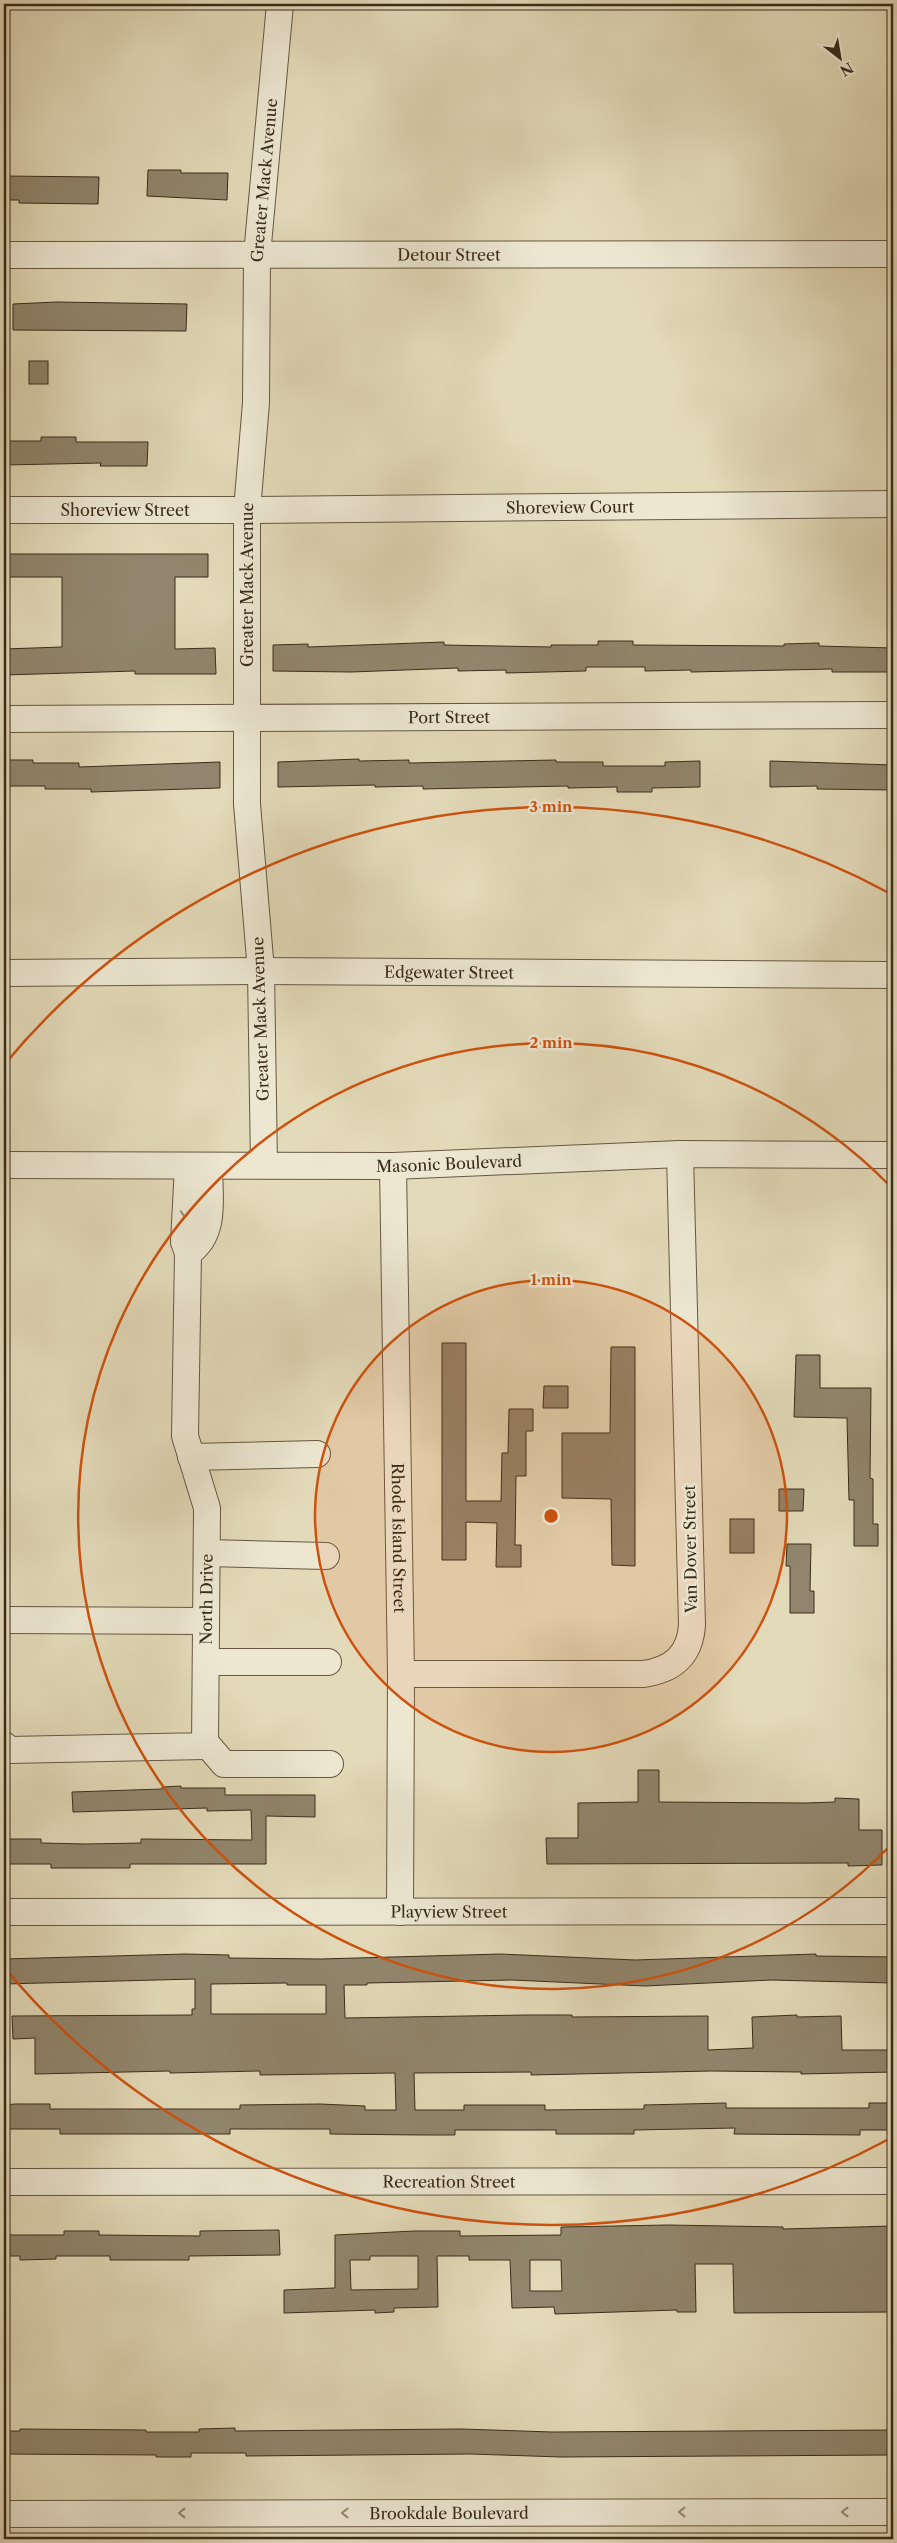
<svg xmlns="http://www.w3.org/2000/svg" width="897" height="2543" viewBox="0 0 897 2543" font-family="'Libre Caslon Text',serif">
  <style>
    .building { fill: #91866d; stroke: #392c1a; fill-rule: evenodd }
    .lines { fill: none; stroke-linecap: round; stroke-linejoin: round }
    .minor-casing { stroke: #645842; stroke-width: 28 }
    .minor { stroke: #ede7d2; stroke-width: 26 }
    .oneway { stroke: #938a76 }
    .ring { fill: none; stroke: #ce520e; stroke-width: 2.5 }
    .labels { text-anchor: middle; stroke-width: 5; stroke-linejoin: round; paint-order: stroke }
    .street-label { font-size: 16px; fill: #392c1a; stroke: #ede7d2 }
    .centre { fill: #ce520e; stroke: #ede7d2; stroke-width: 2.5 }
    .ring-label { font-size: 15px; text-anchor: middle; font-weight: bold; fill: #ce520e; stroke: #ede7d2; stroke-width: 5; stroke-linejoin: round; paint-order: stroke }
  </style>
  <rect width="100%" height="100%" fill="#e3dab9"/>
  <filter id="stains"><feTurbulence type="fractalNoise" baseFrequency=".004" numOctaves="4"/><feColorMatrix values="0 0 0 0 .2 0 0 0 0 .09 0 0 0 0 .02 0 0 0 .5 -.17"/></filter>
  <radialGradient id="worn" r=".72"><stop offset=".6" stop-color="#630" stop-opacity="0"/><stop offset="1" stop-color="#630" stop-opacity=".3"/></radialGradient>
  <g class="building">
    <polygon points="148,170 181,170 181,173 228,173 227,200 147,196"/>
    <polygon points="4,176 99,177 98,204 19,203 19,200 4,200"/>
    <polygon points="57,302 187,304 186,331 13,330 13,304"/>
    <rect x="29" y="361" width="19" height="23"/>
    <polygon points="41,437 76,437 76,442 148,442 147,466 100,466 101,463 4,465 4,441 41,441"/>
    <polygon points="4,554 208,554 208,577 175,577 175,649 215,648 216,674 135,674 135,671 4,675 4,649 62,647 62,577 4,577"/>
    <polygon points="598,641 633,641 633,645 784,646 784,644 819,643 819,646 893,648 893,672 832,672 832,669 691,672 691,670 645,671 645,667 586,667 586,671 506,673 506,670 458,671 458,668 351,672 273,671 273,645 308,644 308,647 444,642 444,645 551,647 551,645 598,645"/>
    <polygon points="359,759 359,761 409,760 409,763 556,760 556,762 603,762 603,766 665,766 665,762 700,761 700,787 652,788 652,792 617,792 617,787 568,788 568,786 423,789 423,786 375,787 375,785 278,787 278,762"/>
    <polygon points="4,760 33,760 33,763 79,763 79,767 220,762 220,788 91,792 91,789 45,789 45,786 4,786"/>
    <polygon points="770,761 893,765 893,790 817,789 817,786 770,787"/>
    <polygon points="442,1343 466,1343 466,1501 501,1501 502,1453 508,1453 509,1409 533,1409 533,1431 526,1431 526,1476 516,1476 515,1545 521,1545 521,1567 496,1567 497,1523 466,1522 466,1560 442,1560"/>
    <polygon points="611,1347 635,1347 635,1566 612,1565 611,1499 562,1498 562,1433 610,1433"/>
    <polygon points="796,1355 820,1355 820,1388 871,1388 870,1478 873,1479 873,1524 878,1524 878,1546 854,1546 854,1500 849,1500 847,1418 794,1417"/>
    <polygon points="544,1386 568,1386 568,1408 543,1408"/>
    <polygon points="779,1489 804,1489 803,1511 779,1511"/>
    <rect x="730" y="1519" width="24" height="34"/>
    <polygon points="787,1544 811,1544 810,1591 814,1591 814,1613 790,1613 790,1566 786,1566"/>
    <polygon points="638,1770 659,1770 659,1802 806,1803 835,1802 835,1798 859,1799 859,1830 882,1830 882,1865 848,1866 848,1863 547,1864 546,1838 578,1838 578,1803 638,1802"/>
    <polygon points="181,1786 181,1788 225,1788 225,1795 315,1795 315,1817 266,1816 266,1864 130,1864 130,1868 51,1868 51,1864 6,1864 6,1839 41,1839 41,1843 86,1844 141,1843 141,1839 252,1840 251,1810 207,1811 207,1808 73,1812 72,1792 162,1789 162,1787"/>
    <path d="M185,1954l44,1v3l92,1 179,-5 135,6 181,-6v2l77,1v26l-122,-3 -126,6 -133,-6 -145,3v2h-23l1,33 181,-3h46v2l136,-1v34l45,-2 -1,-31 45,-2v2l44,-1 1,34h51v22l-92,2v-2l-90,-1 -180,4v-3l-117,1 1,37h49v-5h81v5l99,-1v-4l82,-2v5h143v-5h24v27h-33v5l-126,-1 1,-6 -101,2v4h-78v-4h-101v5h-36l-89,-1v-5h-100v5h-170v-5h-56v-24l11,-1h35v5h190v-4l80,-1 45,2v4h31l-1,-37 -135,2v-4l-90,2v-2l-135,3v-36l-22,1 -1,-23 180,-1v-6h3v-30l-191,5v-25zM287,1983v2h39v29h-115v-30z"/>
    <path d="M668,2225l115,2v2l110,-3v86l-159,1 -1,-49h-38l1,48h-19v-2l-122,4 -1,-7 -42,1 -2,-48h-41v-4h-32l1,51 -44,1v4l-19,1v-3l-91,3v-23l51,-2v-53l79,-4h46v5l101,-1v-8zM370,2256h48v33l-67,1 -1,-30h20zM530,2260h31l1,31h-32z"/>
    <polygon points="279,2230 280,2255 189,2256 189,2260 110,2260 110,2256 56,2256 56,2259 20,2260 20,2256 4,2256 4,2235 64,2235 64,2231 99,2231 99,2235 200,2236 200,2231"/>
    <polygon points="235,2428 235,2431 461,2429 552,2432 893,2430 893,2455 561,2457 471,2454 246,2456 246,2453 191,2453 191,2457 156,2457 156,2455 4,2454 4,2431 20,2431 20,2429 146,2430 146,2432 199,2432 199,2429"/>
  </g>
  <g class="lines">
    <g class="minor-casing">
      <g id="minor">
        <path id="s1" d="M4,255l889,-1"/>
        <path id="s2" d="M4,510h243l646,-6"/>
        <path id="s3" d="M4,719l889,-4"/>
        <path id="s4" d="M4,973l257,-2 632,4"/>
        <path id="s5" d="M4,1165l389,1 287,-12 213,1"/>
        <path id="s6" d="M264,1165l-3,-194 -14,-167v-294l9,-107 1,-148 23,-251"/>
        <path d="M188,1166l-4,76 4,11c29,-19 21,-56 21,-87"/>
        <path id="s7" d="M393,1166l8,508 -1,238"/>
        <polyline points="191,1457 317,1454"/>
        <polyline points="207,1553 326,1556"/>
        <polyline points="4,1620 206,1621"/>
        <polyline points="206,1662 328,1662"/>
        <path d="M401,1674h242c30,-4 47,-19 49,-49l-12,-471"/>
        <polyline points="205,1742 224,1764 330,1764"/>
        <path id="s8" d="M4,1745l5,5 196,-4 2,-238 -22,-72 3,-183"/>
        <path id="s9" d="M4,1912l889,-1"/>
        <path id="s10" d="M4,2182l889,-1"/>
        <path id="s11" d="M4,2514l889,-2"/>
      </g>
    </g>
    <use href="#minor" class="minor"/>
  </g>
  <defs><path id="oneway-chevron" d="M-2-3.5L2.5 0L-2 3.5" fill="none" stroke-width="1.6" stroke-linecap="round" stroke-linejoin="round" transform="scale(1.25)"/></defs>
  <g class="oneway">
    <use href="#oneway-chevron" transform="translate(185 1214) rotate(93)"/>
    <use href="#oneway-chevron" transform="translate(682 2512) rotate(180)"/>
    <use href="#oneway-chevron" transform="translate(845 2512) rotate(180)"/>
    <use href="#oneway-chevron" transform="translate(182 2513) rotate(180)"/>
    <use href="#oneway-chevron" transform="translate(345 2513) rotate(180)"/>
  </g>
  <circle cx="551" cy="1516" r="236" fill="#ce520e" fill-opacity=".12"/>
  <g class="ring">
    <circle cx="551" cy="1516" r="236"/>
    <path d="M891 1845A473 473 0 1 1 891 1187"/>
    <path d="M889 2139A709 709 0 0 1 4 1967M4 1065A709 709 0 0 1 889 893"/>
  </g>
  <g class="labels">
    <g class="street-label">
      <text dy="6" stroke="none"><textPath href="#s6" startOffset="986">Greater Mack Avenue</textPath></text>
      <text dy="6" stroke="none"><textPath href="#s1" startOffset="445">Detour Street</textPath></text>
      <text dy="6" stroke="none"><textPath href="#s2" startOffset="566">Shoreview Court</textPath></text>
      <text dy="6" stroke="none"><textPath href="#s2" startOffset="121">Shoreview Street</textPath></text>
      <text dy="6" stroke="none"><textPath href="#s6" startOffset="581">Greater Mack Avenue</textPath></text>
      <text dy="6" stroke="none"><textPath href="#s3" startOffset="445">Port Street</textPath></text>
      <text dy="6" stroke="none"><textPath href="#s4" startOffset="445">Edgewater Street</textPath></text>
      <text transform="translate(260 1019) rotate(-92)" y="6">Greater Mack Avenue</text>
      <text dy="6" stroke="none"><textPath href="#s5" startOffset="445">Masonic Boulevard</textPath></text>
      <text dy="6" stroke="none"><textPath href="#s7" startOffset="372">Rhode Island Street</textPath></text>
      <text transform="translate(690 1549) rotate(-91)" y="6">Van Dover Street</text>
      <text dy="6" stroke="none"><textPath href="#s8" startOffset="350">North Drive</textPath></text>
      <text dy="6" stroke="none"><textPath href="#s9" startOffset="445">Playview Street</textPath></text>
      <text dy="6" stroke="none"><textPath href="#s10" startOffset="445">Recreation Street</textPath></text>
      <text dy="6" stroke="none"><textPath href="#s11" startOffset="445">Brookdale Boulevard</textPath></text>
    </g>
  </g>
  <circle cx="551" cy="1516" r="8" class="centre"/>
  <g class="ring-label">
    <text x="551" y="812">3 min</text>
    <text x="551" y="1048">2 min</text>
    <text x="551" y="1285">1 min</text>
  </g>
  <rect width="897" height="2543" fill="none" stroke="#e3dab9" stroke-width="20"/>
  <rect x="5" y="5" width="887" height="2533" fill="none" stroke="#392c1a" stroke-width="2.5"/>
  <rect x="10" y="10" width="877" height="2523" fill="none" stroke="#392c1a"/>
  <g transform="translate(840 58) rotate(149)" stroke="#ede7d2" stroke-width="4" paint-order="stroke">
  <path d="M0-4L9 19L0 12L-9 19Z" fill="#392c1a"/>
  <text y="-8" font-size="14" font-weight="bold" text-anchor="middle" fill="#392c1a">N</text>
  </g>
  <rect width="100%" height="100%" filter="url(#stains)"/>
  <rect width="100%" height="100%" fill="url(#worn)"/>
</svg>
